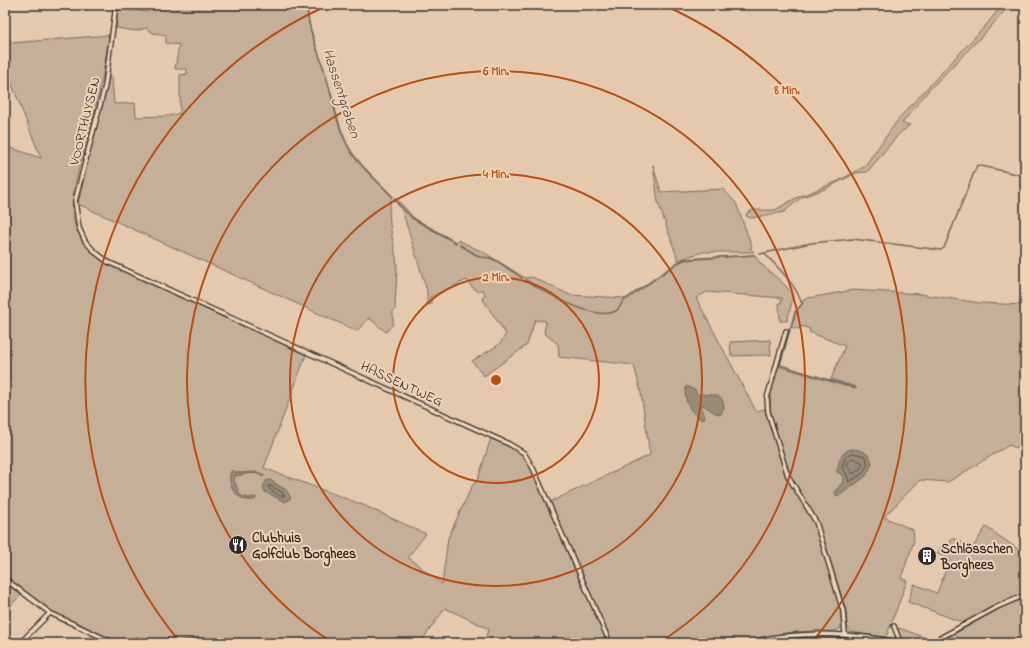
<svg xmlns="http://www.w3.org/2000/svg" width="1030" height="648" viewBox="0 0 1030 648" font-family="'Indie Flower',sans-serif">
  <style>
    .green { fill: #c5af98; stroke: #786d62 }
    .water { fill: #9a8b79; stroke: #6e655a }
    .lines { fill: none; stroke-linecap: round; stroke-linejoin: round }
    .shore { stroke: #57514a; stroke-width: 1 }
    .stream { stroke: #6e655a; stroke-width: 1.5 }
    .street-casing { stroke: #2b2b2b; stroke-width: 6 }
    .street { stroke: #f0d3b6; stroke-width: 3.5 }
    .ring { fill: none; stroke: #b94e14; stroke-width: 2 }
    .labels { text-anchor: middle; stroke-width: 4; stroke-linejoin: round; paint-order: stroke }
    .street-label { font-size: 14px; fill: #2b2b2b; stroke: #f0d3b6 }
    .poi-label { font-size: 14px; font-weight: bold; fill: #2b2b2b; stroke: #f0d3b6; text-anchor: start }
    .water-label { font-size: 15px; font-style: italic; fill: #47433e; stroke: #f0d3b6 }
    .centre { fill: #b94e14; stroke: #f0d3b6; stroke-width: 2 }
    .ring-label { font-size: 12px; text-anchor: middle; font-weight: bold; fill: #b94e14; stroke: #f0d3b6; stroke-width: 4; stroke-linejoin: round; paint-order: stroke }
  </style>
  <rect width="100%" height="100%" fill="#e4c9ae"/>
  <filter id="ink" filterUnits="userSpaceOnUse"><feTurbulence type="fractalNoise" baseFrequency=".025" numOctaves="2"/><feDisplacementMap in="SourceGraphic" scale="8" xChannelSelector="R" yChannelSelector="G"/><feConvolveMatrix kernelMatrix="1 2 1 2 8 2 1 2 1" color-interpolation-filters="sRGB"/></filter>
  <g filter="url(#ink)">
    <g class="green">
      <path d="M148,5h160c-3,20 12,49 17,68 8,27 11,55 26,79 11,17 28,31 41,45 -8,17 4,51 5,69 0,15 -2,30 -2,44l-2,1v13l-7,8 -17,-14 -12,13 -279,-127 30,-126h4l2,26 21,-1 1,14 33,-1 11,-3v-38l7,-1v-5h-12l4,-24 -13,-2v-8l-13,-2 -7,-5 -10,3 -20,-3 2,-20 29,4z"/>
      <polygon points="1002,5 1008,7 988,30 929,90 902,123 910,125 899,134 867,172 856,173 825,189 802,197 784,212 751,218 746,216 747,213 753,210 775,210 794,199 838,181 864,167 900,117 987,24"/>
      <path d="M5,24l6,19 98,-8c-4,35 -12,68 -21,102 -6,24 -20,59 -14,84 4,17 14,27 27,39l205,95 -42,113 99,37 63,29 -18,23 34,27 6,-46 24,-52 6,-7 13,-41 31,15 10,15 50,118 5,-1 -37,-83 100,-47 -9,-62 -7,-28 -75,-8 -1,-13 -14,-11 2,-12 -11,-1 -8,25 -43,31 -12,-15 28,-17 6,-10 -24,-36 4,-3 -4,-6 -4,3 -8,-7 -3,-5 -37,17 2,7 -5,1v-14l-25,-81 -8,-10 1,-3 19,21 42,24 2,-2 27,13 40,25 7,-1 38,18 54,3 1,3 53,-38 7,-3 70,-5c5,13 28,24 37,39v8l-5,19h-7l-1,-18h2l1,-5 -75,-6 -11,6 60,113 9,-2 6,22 4,-1c-9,-29 -4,-36 3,-64l78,23v-2l-25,-8 14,-33 -36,-14 1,-3 -9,-3 -2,3 -8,-2 6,-17 6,-7v-4l50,-9 67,4 60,9 45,2v147l-16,-7 -61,37 -28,-2 -36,37 29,13 1,11 -13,37 6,3 -20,54 -3,2 -33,-5 -4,-5 -1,-17 -22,-70 -4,-2c5,19 27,75 20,91 -7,4 -17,1 -25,2 -23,1 -47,2 -68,12h-264l6,-14 -44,-21 -24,34 -4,-3 -3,4h-295l-66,-31 -48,-36v-430l36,12 -36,-91z"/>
      <polygon points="653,165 661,192 723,189 736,203 752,247 750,248 754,252 703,252 678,260 658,202"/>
      <polygon points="770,340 771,355 731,356 730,342"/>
      <polygon points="986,527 1025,554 1025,593 998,604 964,623 908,602 914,584 937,593 950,559 937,554 943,543 949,546 952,538 973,547"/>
      <polygon points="5,583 21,595 8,608 5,606"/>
      <polygon points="1025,598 1025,643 938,643 1007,604"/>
      <polygon points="899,628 932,640 918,643 898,639 896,636"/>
      <polygon points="836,635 859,637 894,643 758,643 799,637"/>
    </g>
    <g class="water">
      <path d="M686,386l9,4 2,4 19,1 6,4 2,8 -3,7h-4l-14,-9 -2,1 4,11 -2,3c-12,-5 -20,-20 -17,-34z"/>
      <path d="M852,449c11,1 18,4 20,15l-6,12 -27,20 -3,-1 -1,-4 8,-9 -1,-7 -5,-3c2,-11 3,-20 15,-23z"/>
      <path d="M232,470c8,7 20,-2 33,5l-2,2c-7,-7 -19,-2 -28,-1l-1,4 6,15 8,3 8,-1v2c-18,7 -32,-17 -24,-29z"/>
      <polygon points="270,480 286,490 291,498 285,502 265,492 263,488 266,481"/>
    </g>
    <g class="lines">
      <g class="shore">
        <polygon points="853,453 865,456 868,464 862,474 849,482 846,473 842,468 845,458"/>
        <polygon points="853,458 863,463 859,470 853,474 847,466 849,461"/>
        <polygon points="269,485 283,493 284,496 280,496 269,489"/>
      </g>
      <g class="stream">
        <path d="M308,5c-3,19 12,49 17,68 9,27 12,56 27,80 11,16 27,29 40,43"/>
        <polyline points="394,199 412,218 456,243"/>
        <polyline points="460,245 480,257 490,258 497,261 522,278"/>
        <polyline points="760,254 811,243 853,239 941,250 944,248 977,165 1025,176"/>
        <path d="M765,254c15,16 30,29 37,50l-7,8 -15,53 75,23"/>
        <path d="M526,280c18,12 69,42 90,31 4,-3 5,-6 7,-10l55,-39 7,-3 69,-4"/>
      </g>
      <g class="street-casing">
        <g id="street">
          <polyline points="116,5 105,86 75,201 79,228 85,241 95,252 108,262 509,444 524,453 533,468 610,643"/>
          <polyline points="786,331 767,398 768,412 788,476 816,522 843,611 845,634"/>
          <polyline points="5,579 50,613 114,643"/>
          <polyline points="894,626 900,642"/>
          <polyline points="20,643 50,613"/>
          <polyline points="185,643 206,641 212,643"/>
          <path d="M752,643c12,-5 23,-6 36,-7 41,-5 79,1 119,7"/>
          <polyline points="931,643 997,607 1025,595"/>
        </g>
      </g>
      <use href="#street" class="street"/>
    </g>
  </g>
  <g class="ring">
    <circle cx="496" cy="380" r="103"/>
    <circle cx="496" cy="380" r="206"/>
    <path d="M332 642A309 309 0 1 1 660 642"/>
    <path d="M179 641A411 411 0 0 1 326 6M666 6A411 411 0 0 1 813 641"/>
  </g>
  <defs>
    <g id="restaurant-disc" transform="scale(1)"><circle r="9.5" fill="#2b2b2b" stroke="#f0d3b6"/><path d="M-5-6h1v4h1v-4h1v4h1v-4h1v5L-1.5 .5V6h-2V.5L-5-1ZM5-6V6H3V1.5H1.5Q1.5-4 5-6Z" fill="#fff"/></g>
    <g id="building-disc" transform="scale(1)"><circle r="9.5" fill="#2b2b2b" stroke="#f0d3b6"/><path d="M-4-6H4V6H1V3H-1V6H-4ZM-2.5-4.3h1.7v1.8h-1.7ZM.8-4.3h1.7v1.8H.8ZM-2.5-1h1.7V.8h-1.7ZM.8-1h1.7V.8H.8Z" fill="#fff"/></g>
  </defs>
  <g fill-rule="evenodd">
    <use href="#restaurant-disc" x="238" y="545"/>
    <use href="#building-disc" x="927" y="556"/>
  </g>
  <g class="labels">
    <g class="street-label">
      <text transform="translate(84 121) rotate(-76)" y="5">VOORTHUYSEN</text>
      <text transform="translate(402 383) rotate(25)" y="5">HASSENTWEG</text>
    </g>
    <g class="poi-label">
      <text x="252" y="542">Clubhuis<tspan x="252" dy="16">Golfclub Borghees</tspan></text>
      <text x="941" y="553">Schlösschen<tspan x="941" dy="16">Borghees</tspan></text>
    </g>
    <g class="water-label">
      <text transform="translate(342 93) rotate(72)" y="5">Hassentgraben</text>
    </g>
  </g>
  <circle cx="496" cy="380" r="6" class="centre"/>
  <g class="ring-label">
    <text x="496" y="75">6 Min.</text>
    <text x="787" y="94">8 Min.</text>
    <text x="496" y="178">4 Min.</text>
    <text x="496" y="281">2 Min.</text>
  </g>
  <rect width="1030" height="648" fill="none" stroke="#f0d3b6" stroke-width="20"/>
  <rect x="10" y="10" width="1010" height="628" fill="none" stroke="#2b2b2b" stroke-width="1.5" filter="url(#ink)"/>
</svg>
